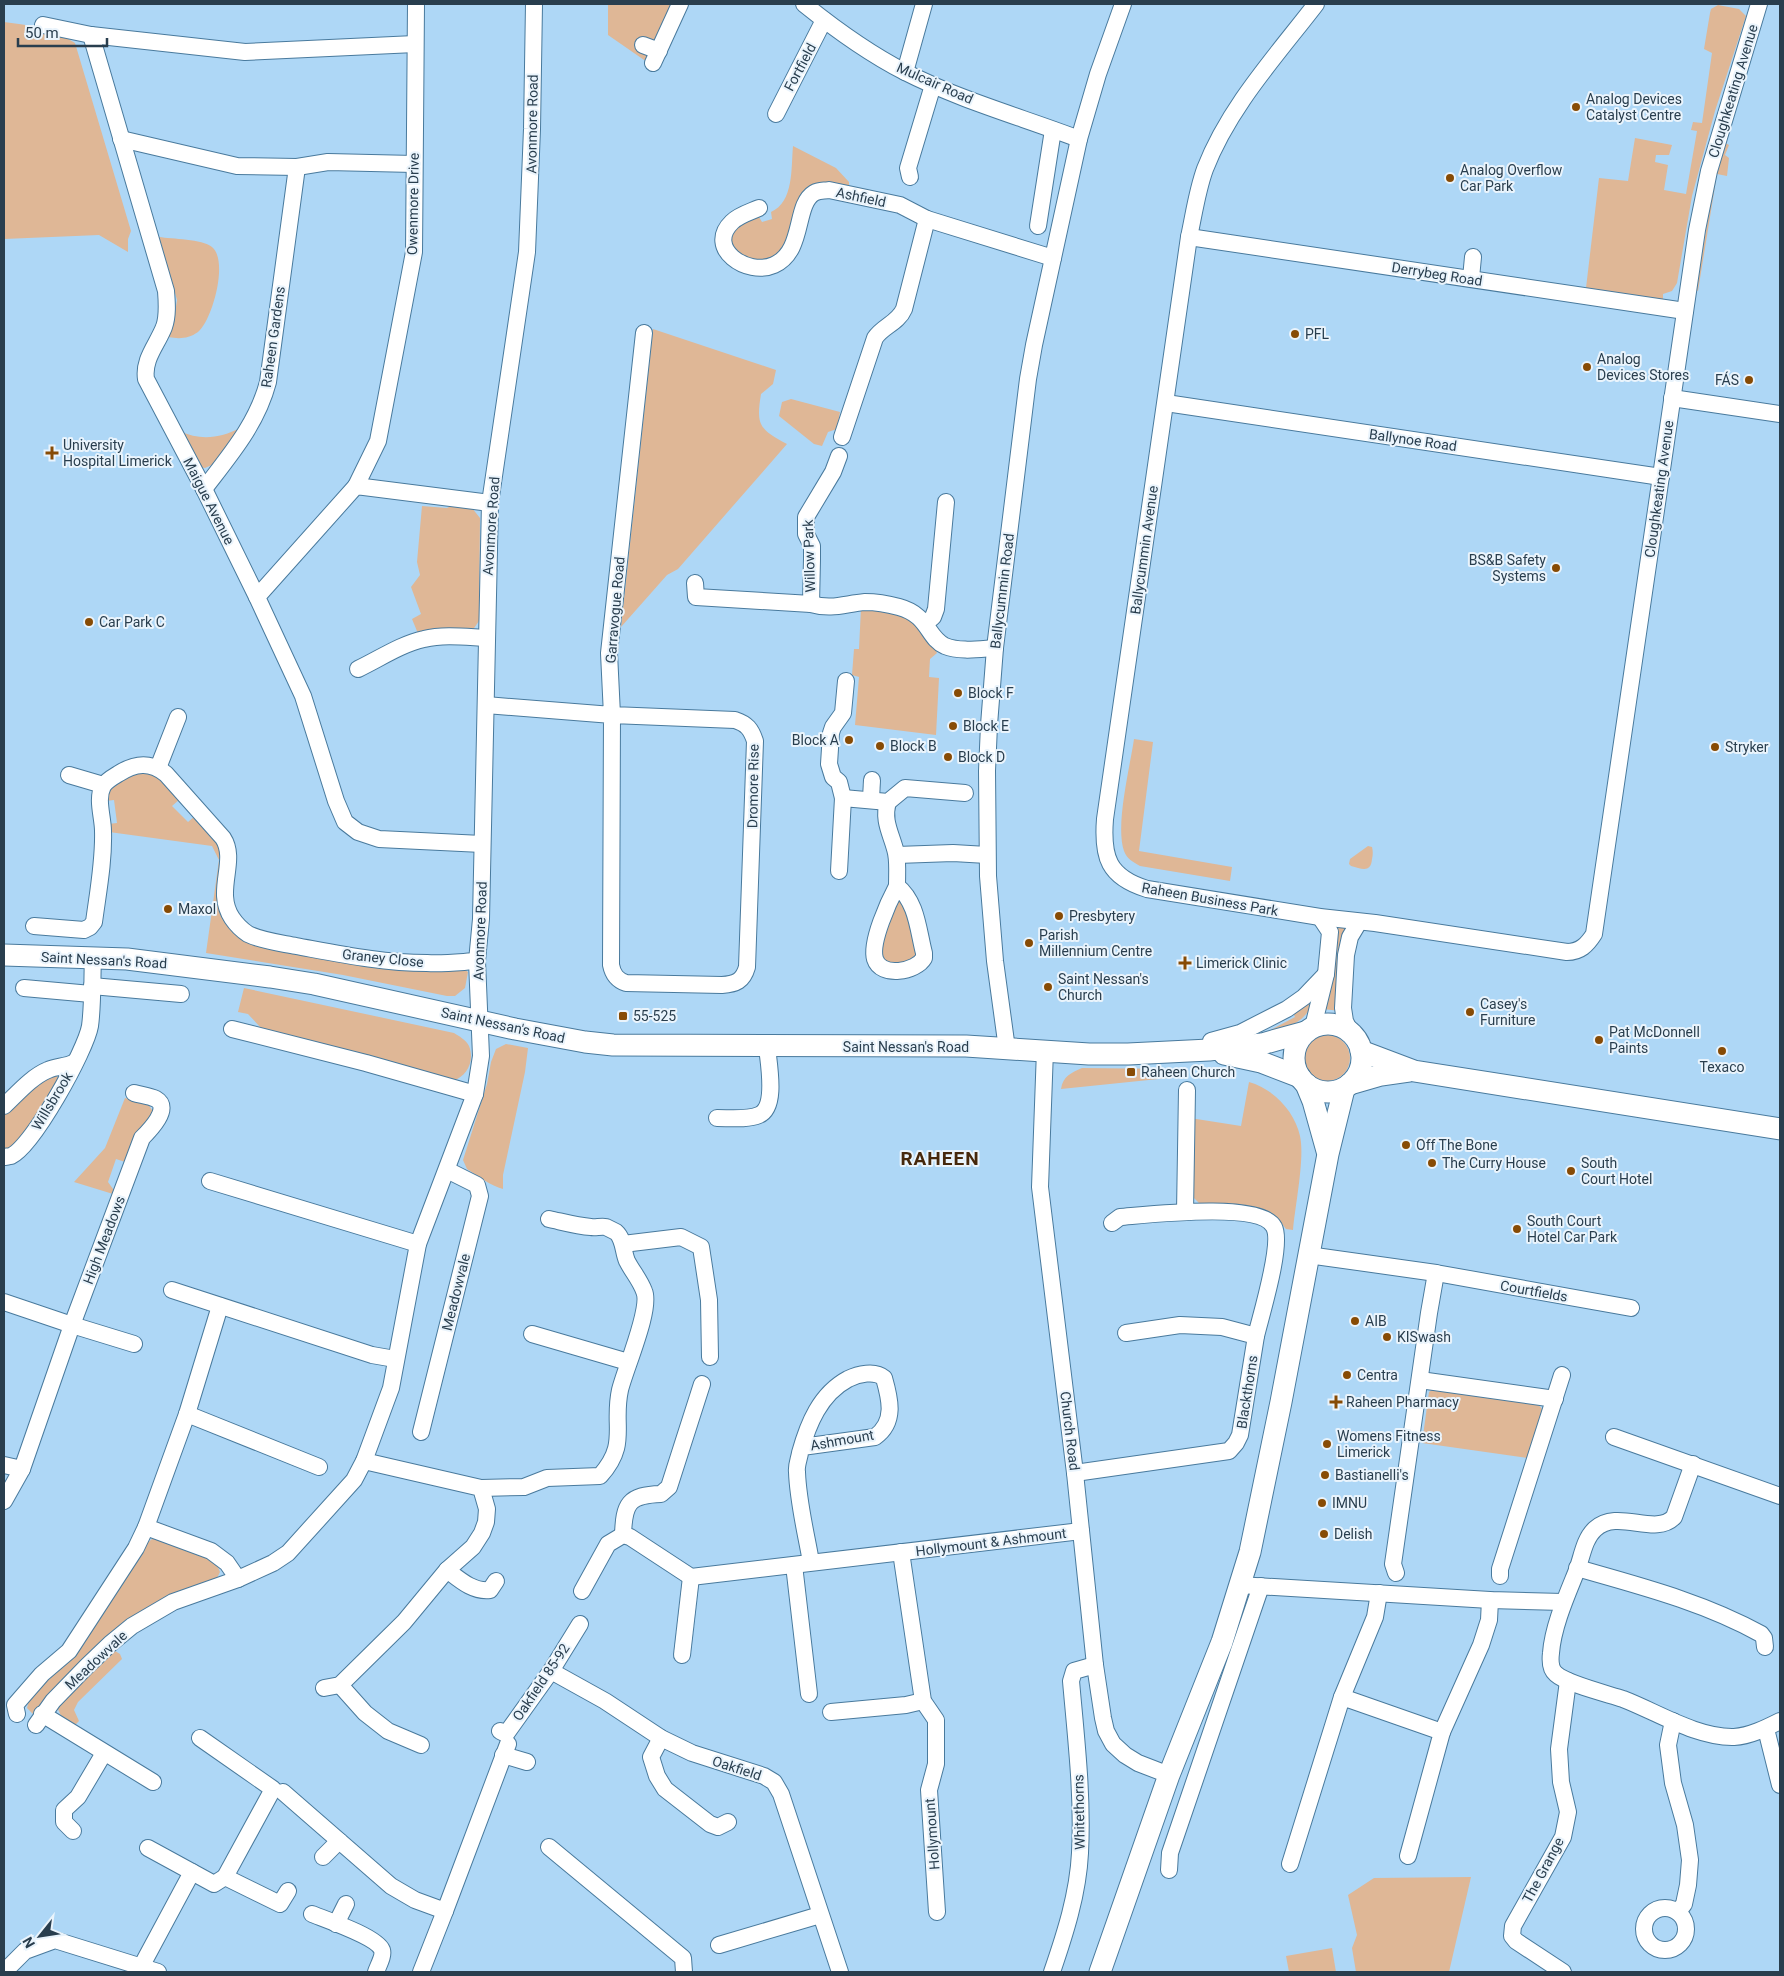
<svg xmlns="http://www.w3.org/2000/svg" width="1784" height="1976" viewBox="0 0 1784 1976" font-family="Roboto,sans-serif">
  <style>
    .green { fill: #dfb796 }
    .lines { fill: none; stroke-linecap: round; stroke-linejoin: round }
    .minor-casing { stroke: #497a9d; stroke-width: 18 }
    .major-casing { stroke: #497a9d; stroke-width: 23 }
    .minor { stroke: #fff; stroke-width: 16 }
    .major { stroke: #fff; stroke-width: 21 }
    .poi-dot { fill: #874b05; stroke: #eaf4fc; stroke-width: 2 }
    .labels { text-anchor: middle; stroke-width: 4; stroke-linejoin: round; paint-order: stroke }
    .street-label { font-size: 14px; fill: #293e4e; stroke: #eaf4fc }
    .poi-label { font-size: 14px; fill: #293e4e; stroke: #eaf4fc; text-anchor: start }
    .district-label { font-size: 19px; font-weight: bold; letter-spacing: 1px; fill: #46280c; stroke: #eaf4fc }
  </style>
  <rect width="100%" height="100%" fill="#aed7f6"/>
  <g class="green">
    <polygon points="608,4 674,4 656,40 652,41 647,54 648,58 647,62 608,35"/>
    <polygon points="1718,5 1739,9 1746,16 1715,111 1692,196 1677,283 1672,291 1663,294 1663,299 1650,299 1586,288 1599,178 1628,181 1635,138 1672,145 1669,155 1656,155 1655,162 1668,165 1664,190 1686,194 1697,131 1691,130 1693,122 1702,123 1712,53 1704,49 1710,13 1711,9"/>
    <path d="M4,22c25,3 49,6 71,21l56,188 -3,8v13l-29,-17 -95,4z"/>
    <polygon points="1724,142 1729,145 1725,155 1729,158 1727,176 1717,174 1698,291 1696,290 1716,172"/>
    <path d="M793,146l43,22 13,14v6l-25,-5 -34,58 -16,17 -20,4 -20,-8 -4,-19 5,-8 20,-11 4,1 3,5 10,-3 -1,-7c23,-10 20,-44 22,-66z"/>
    <path d="M159,237c13,2 43,2 53,10 17,14 0,74 -14,85 -10,7 -19,7 -30,5l6,-18 3,-19z"/>
    <path d="M653,329l123,41 -3,14 -12,10c-5,31 -2,35 26,50l-109,125 -11,6 -46,52z"/>
    <polygon points="791,399 840,412 837,429 828,432 822,446 814,444 779,416 782,402"/>
    <path d="M240,428l-26,36 -9,4 -5,-1 -20,-36c20,10 41,7 60,-3z"/>
    <polygon points="455,504 472,508 480,518 479,621 472,631 419,636 412,619 421,614 411,587 420,575 417,562 422,506 447,508"/>
    <polygon points="861,608 912,616 933,644 937,653 930,659 929,677 939,678 936,735 855,725 859,677 852,675 854,649 859,649"/>
    <path d="M1134,739l19,3 -14,109 93,16 -2,14 -90,-15c-7,-4 -13,-7 -16,-15 -9,-26 6,-84 10,-112z"/>
    <polygon points="130,772 152,772 180,799 172,806 188,822 196,815 220,842 227,921 380,967 400,970 464,969 468,972 465,988 455,996 447,996 343,975 206,953 219,860 212,846 109,832 108,824 117,823 114,800 106,801 106,793"/>
    <path d="M1368,846l4,1c1,4 1,8 0,12 -1,14 -10,10 -21,7l-2,-2 1,-5z"/>
    <polygon points="897,899 904,900 919,954 904,965 881,961 885,924"/>
    <polygon points="1336,925 1345,926 1339,965 1340,1011 1323,1009"/>
    <path d="M244,988l210,45c5,3 12,7 15,13 6,15 -2,30 -16,35l-181,-46 1,-4 -12,-3 -13,-14 -10,-2z"/>
    <path d="M1316,992c-8,31 -23,34 -51,41l30,-16 -2,-4z"/>
    <circle cx="1327" cy="1058" r="23"/>
    <path d="M506,1044l22,4 -3,24 -22,103v14c-12,-3 -25,-13 -36,-20l-4,-9 24,-76 4,-22 5,-13z"/>
    <path d="M1082,1068l96,1v8l-117,12c2,-13 10,-16 21,-21z"/>
    <polygon points="57,1074 59,1081 20,1143 4,1150 4,1113 44,1077"/>
    <path d="M1249,1082c25,7 46,30 51,54 5,22 -5,70 -7,94l-7,-1c-20,-28 -54,-23 -85,-24l-9,-9 -2,-78 51,8z"/>
    <polygon points="125,1098 148,1104 152,1110 152,1117 128,1163 116,1159 108,1182 113,1189 113,1194 74,1182 105,1148"/>
    <polygon points="1433,1389 1536,1402 1543,1410 1527,1458 1422,1443 1429,1392"/>
    <polygon points="159,1538 215,1560 220,1572 217,1578 161,1600 34,1715 27,1708 30,1697 145,1545 152,1539"/>
    <polygon points="115,1651 120,1654 122,1659 78,1702 74,1710 79,1721 74,1726 62,1718 57,1707 110,1652"/>
    <polygon points="1471,1877 1449,1972 1356,1972 1352,1948 1357,1935 1348,1895 1374,1878"/>
    <polygon points="1332,1948 1336,1972 1289,1972 1286,1956"/>
  </g>
  <g class="lines">
    <g class="minor-casing">
      <g id="minor">
        <path d="M804,4c31,25 64,49 101,68 55,28 116,45 174,67"/>
        <path d="M1316,4c-40,52 -87,103 -111,165 -8,22 -11,45 -16,68l-84,582c-3,38 3,58 42,70l173,28 55,6 192,29c13,0 20,-7 27,-18l103,-704 12,-59 50,-167"/>
        <polyline points="43,25 91,35 245,52 415,44"/>
        <path d="M91,35l75,256c1,12 2,25 -2,36 -7,18 -21,32 -18,52l58,110 53,108"/>
        <polyline points="643,45 659,51"/>
        <polyline points="653,63 680,4"/>
        <polyline points="905,72 924,4"/>
        <polyline points="776,114 824,20"/>
        <polyline points="121,139 237,166 297,167 328,162 414,164"/>
        <polyline points="910,177 908,168 933,85"/>
        <path d="M759,208c-9,4 -20,7 -27,14 -27,26 15,55 42,43 31,-14 20,-60 40,-72 5,-3 10,-2 15,-3l71,15 27,14 126,39"/>
        <polyline points="1038,226 1053,130"/>
        <polyline points="1189,237 1685,311"/>
        <polyline points="1471,278 1473,257"/>
        <polyline points="1672,398 1780,414"/>
        <polyline points="1166,403 1661,477"/>
        <path d="M842,437l33,-99c8,-12 23,-15 29,-29l23,-90"/>
        <polyline points="356,486 378,441 414,252 416,4"/>
        <path d="M204,489c26,-34 53,-65 64,-107l29,-215"/>
        <path d="M695,583l1,14 115,7c21,6 33,0 54,-2 11,0 23,2 34,5 30,8 28,31 46,39 15,6 34,3 50,2"/>
        <polyline points="811,604 812,559 812,546 806,534 806,517 833,472 839,456"/>
        <polyline points="926,623 933,617 936,609 946,502"/>
        <path d="M358,669c21,-10 43,-25 66,-30 20,-5 42,-2 62,-1"/>
        <path d="M486,705l126,10 123,5c12,4 16,9 20,21l-8,226c-4,14 -11,17 -25,18l-96,-2c-9,-3 -13,-8 -15,-18l1,-250 -3,-62 35,-320"/>
        <polyline points="158,768 178,717"/>
        <polyline points="69,775 103,785"/>
        <polyline points="843,798 839,782 833,777 829,764 831,733 833,727 843,713 846,681"/>
        <polyline points="871,799 872,780"/>
        <path d="M888,802c-6,19 4,33 8,51 2,10 1,22 1,33 20,16 21,44 27,67v5c-8,14 -43,20 -49,1 -5,-17 14,-58 22,-73"/>
        <polyline points="482,844 379,839 358,832 345,822 336,801 303,696 257,597 356,486 490,503"/>
        <polyline points="897,855 953,853 987,855"/>
        <polyline points="839,871 843,798 888,802 905,788 965,793"/>
        <path d="M34,926l50,4 6,-3 4,-5c4,-30 10,-61 9,-91 0,-14 -7,-32 0,-45 3,-5 10,-9 15,-12 17,-11 32,-13 48,0l57,64c15,23 -9,53 9,80 4,6 10,12 16,16 14,7 33,9 48,12 44,8 87,17 131,17 17,1 33,-1 50,-2"/>
        <polyline points="92,986 181,994"/>
        <polyline points="24,988 91,994"/>
        <polyline points="1313,1027 1326,974 1330,932 1320,917"/>
        <polyline points="232,1029 366,1063 475,1094"/>
        <polyline points="1351,1033 1345,1021 1343,1008 1346,955 1350,937 1359,922"/>
        <polyline points="1211,1041 1240,1033 1287,1009 1304,997 1326,974"/>
        <polyline points="1007,1049 995,961 988,876 987,771 989,725 995,648 1028,379 1034,345 1079,139 1098,74 1123,4"/>
        <polyline points="1045,1050 1040,1187 1075,1473 1095,1665 1103,1718 1106,1731 1113,1744 1125,1755 1138,1763 1169,1775"/>
        <path d="M4,1106c13,-12 27,-29 44,-36 8,-4 18,-3 27,-8"/>
        <path d="M717,1118c13,0 30,2 42,-3 19,-8 9,-53 8,-69"/>
        <path d="M4,1157c1,0 6,-1 7,-1 22,-10 75,-106 79,-130 3,-22 2,-46 3,-69"/>
        <polyline points="210,1181 418,1244"/>
        <polyline points="1185,1212 1187,1090"/>
        <path d="M1112,1223l8,-6c26,-2 141,-16 154,10 9,17 -13,88 -18,109"/>
        <polyline points="623,1244 681,1237 701,1247 709,1300 710,1357"/>
        <polyline points="1308,1255 1436,1273 1631,1308"/>
        <polyline points="172,1290 372,1355 395,1359"/>
        <polyline points="4,1302 72,1325 134,1344"/>
        <polyline points="532,1334 628,1362"/>
        <polyline points="1420,1380 1555,1399"/>
        <polyline points="187,1414 319,1467"/>
        <polyline points="421,1432 480,1196 477,1185 447,1170"/>
        <polyline points="1614,1437 1780,1496"/>
        <path d="M802,1447l73,-10c21,-15 15,-38 9,-59 -9,-8 -26,-4 -36,1 -28,15 -40,45 -48,74 -1,6 -4,13 -3,19 1,30 9,61 14,90"/>
        <path d="M1693,1464l-19,53c-19,20 -56,-9 -79,12 -11,10 -13,28 -18,41 -10,25 -24,56 -26,83 -1,8 -1,16 5,21 11,10 52,20 67,25 34,13 74,39 111,38 16,-1 32,-9 46,-16"/>
        <polyline points="4,1465 22,1469"/>
        <polyline points="1075,1473 1229,1451 1236,1443 1240,1435 1256,1336 1222,1327 1180,1325 1126,1333"/>
        <path d="M481,1488l43,-1 23,-9 53,-2c29,-32 12,-50 20,-86 5,-21 32,-82 24,-99 -4,-11 -12,-20 -17,-30 -4,-9 -3,-22 -11,-29 -2,-1 -8,-4 -10,-5 -5,-1 -11,1 -15,0 -14,-1 -28,-5 -42,-8"/>
        <path d="M4,1501l18,-32 50,-144 70,-187c7,-7 30,-30 14,-39 -6,-3 -15,-4 -22,-6"/>
        <polyline points="146,1527 211,1551 227,1563 238,1579"/>
        <path d="M623,1535c1,-31 5,-40 38,-41l8,-7 33,-103"/>
        <polyline points="901,1552 923,1701 936,1720 936,1764 929,1790 937,1912"/>
        <polyline points="794,1565 809,1694"/>
        <path d="M1577,1568c63,18 126,34 184,66l3,4 1,9"/>
        <path d="M447,1570c13,10 26,22 43,20l6,-9"/>
        <polyline points="1396,1573 1393,1564 1429,1313 1436,1273"/>
        <polyline points="1500,1576 1500,1569 1562,1375"/>
        <polyline points="1239,1585 1490,1600 1563,1602"/>
        <polyline points="582,1591 608,1544 623,1535 630,1537 691,1577 1081,1531"/>
        <polyline points="682,1655 691,1577"/>
        <polyline points="551,1671 605,1701 661,1738 692,1753 764,1776 774,1782 781,1794 840,1972"/>
        <polyline points="340,1685 365,1713 388,1731 421,1745"/>
        <polyline points="324,1688 340,1685 404,1622 447,1570 473,1547 482,1533 486,1522 487,1509 481,1488 364,1461"/>
        <polyline points="1342,1697 1375,1617 1379,1593"/>
        <polyline points="831,1712 906,1705 923,1701"/>
        <polyline points="17,1714 15,1705 42,1674 69,1651 136,1548 146,1527 187,1414 220,1306"/>
        <polyline points="42,1714 153,1782"/>
        <polyline points="1673,1721 1668,1745 1673,1783 1685,1825 1690,1860 1688,1885 1684,1904 1678,1912"/>
        <polyline points="36,1725 53,1701 86,1667 110,1644 132,1626 173,1602 238,1579 273,1563 288,1553 354,1480 364,1461 391,1388 418,1244 475,1094 481,1056 477,961 481,919 490,503 527,252 532,129 534,4"/>
        <polyline points="1766,1729 1780,1785"/>
        <polyline points="500,1731 506,1734 551,1671 580,1624"/>
        <polyline points="1442,1732 1481,1645 1489,1620 1490,1600"/>
        <polyline points="200,1738 273,1789 225,1877"/>
        <polyline points="661,1738 651,1757 657,1776 665,1789 710,1824 718,1827 728,1822"/>
        <polyline points="503,1755 527,1762"/>
        <polyline points="283,1792 391,1886 415,1900 445,1911 508,1744"/>
        <polyline points="73,1831 64,1822 64,1810 78,1797 104,1753"/>
        <polyline points="549,1847 683,1958 684,1972"/>
        <polyline points="148,1848 214,1884 225,1877 280,1904 288,1891"/>
        <polyline points="323,1857 339,1841"/>
        <polyline points="1290,1864 1342,1697 1442,1732 1408,1856"/>
        <polyline points="1169,1870 1170,1853 1261,1586"/>
        <circle cx="1665" cy="1929" r="21"/>
        <path d="M312,1914c15,6 65,23 70,36 2,6 -4,16 -6,22"/>
        <polyline points="336,1924 346,1904"/>
        <polyline points="719,1945 820,1915"/>
        <polyline points="141,1967 192,1872"/>
        <polyline points="4,1972 25,1951 55,1940 158,1972"/>
        <polyline points="421,1972 445,1911"/>
        <path d="M1052,1972c13,-38 26,-78 28,-119 3,-57 -4,-115 -9,-172l3,-10 21,-6"/>
        <polyline points="1563,1972 1516,1941 1512,1936 1513,1926 1563,1837 1568,1812 1561,1782 1559,1749 1568,1681"/>
      </g>
    </g>
    <g class="major-casing">
      <g id="major">
        <polyline points="4,955 127,959 270,977 314,984 515,1029 585,1042 613,1045 966,1046 1089,1054 1128,1054 1209,1050 1234,1047 1262,1044 1305,1032"/>
        <circle cx="1328" cy="1058" r="34"/>
        <polyline points="1361,1051 1414,1071 1780,1129"/>
        <polyline points="1224,1054 1261,1062 1300,1077"/>
        <polyline points="1306,1084 1313,1101 1327,1151"/>
        <polyline points="1350,1084 1381,1075 1409,1071"/>
        <polyline points="1100,1972 1169,1775 1222,1642 1250,1552 1281,1402 1328,1154 1344,1089"/>
      </g>
    </g>
    <use href="#minor" class="minor"/>
    <use href="#major" class="major"/>
  </g>
  <g class="poi-dot">
    <circle cx="1576" cy="107" r="5"/>
    <circle cx="1450" cy="178" r="5"/>
    <circle cx="1295" cy="334" r="5"/>
    <circle cx="1587" cy="367" r="5"/>
    <circle cx="1749" cy="380" r="5"/>
    <path d="M49.5 445.5h5v5h5v5h-5v5h-5v-5h-5v-5h5z"/>
    <circle cx="1556" cy="568" r="5"/>
    <circle cx="89" cy="622" r="5"/>
    <circle cx="958" cy="693" r="5"/>
    <circle cx="953" cy="726" r="5"/>
    <circle cx="849" cy="740" r="5"/>
    <circle cx="880" cy="746" r="5"/>
    <circle cx="1715" cy="747" r="5"/>
    <circle cx="948" cy="757" r="5"/>
    <circle cx="168" cy="909" r="5"/>
    <circle cx="1059" cy="916" r="5"/>
    <circle cx="1029" cy="943" r="5"/>
    <path d="M1182.5 955.5h5v5h5v5h-5v5h-5v-5h-5v-5h5z"/>
    <circle cx="1048" cy="987" r="5"/>
    <circle cx="1470" cy="1012" r="5"/>
    <rect x="618" y="1011" width="10" height="10" rx="2.5"/>
    <circle cx="1599" cy="1040" r="5"/>
    <circle cx="1722" cy="1051" r="5"/>
    <rect x="1126" y="1067" width="10" height="10" rx="2.5"/>
    <circle cx="1406" cy="1145" r="5"/>
    <circle cx="1432" cy="1163" r="5"/>
    <circle cx="1571" cy="1171" r="5"/>
    <circle cx="1517" cy="1229" r="5"/>
    <circle cx="1355" cy="1321" r="5"/>
    <circle cx="1387" cy="1337" r="5"/>
    <circle cx="1347" cy="1375" r="5"/>
    <path d="M1333.5 1394.5h5v5h5v5h-5v5h-5v-5h-5v-5h5z"/>
    <circle cx="1327" cy="1444" r="5"/>
    <circle cx="1325" cy="1475" r="5"/>
    <circle cx="1322" cy="1503" r="5"/>
    <circle cx="1324" cy="1534" r="5"/>
  </g>
  <g class="labels">
    <g class="street-label">
      <text transform="translate(800 67) rotate(-62)" y="5">Fortfield</text>
      <text transform="translate(935 83) rotate(24)" y="5">Mulcair Road</text>
      <text transform="translate(1733 91) rotate(-73)" y="5">Cloughkeating Avenue</text>
      <text transform="translate(532 124) rotate(-89)" y="5">Avonmore Road</text>
      <text transform="translate(861 197) rotate(12)" y="5">Ashfield</text>
      <text transform="translate(413 204) rotate(-89)" y="5">Owenmore Drive</text>
      <text transform="translate(1437 274) rotate(9)" y="5">Derrybeg Road</text>
      <text transform="translate(273 337) rotate(-82)" y="5">Raheen Gardens</text>
      <text transform="translate(1413 440) rotate(8)" y="5">Ballynoe Road</text>
      <text transform="translate(1659 489) rotate(-82)" y="5">Cloughkeating Avenue</text>
      <text transform="translate(209 501) rotate(63)" y="5">Maigue Avenue</text>
      <text transform="translate(491 526) rotate(-86)" y="5">Avonmore Road</text>
      <text transform="translate(1144 550) rotate(-82)" y="5">Ballycummin Avenue</text>
      <text transform="translate(809 556) rotate(-92)" y="5">Willow Park</text>
      <text transform="translate(1002 591) rotate(-83)" y="5">Ballycummin Road</text>
      <text transform="translate(615 610) rotate(-85)" y="5">Garravogue Road</text>
      <text transform="translate(753 786) rotate(-89)" y="5">Dromore Rise</text>
      <text transform="translate(1210 899) rotate(10)" y="5">Raheen Business Park</text>
      <text transform="translate(480 931) rotate(-88)" y="5">Avonmore Road</text>
      <text transform="translate(383 958) rotate(6)" y="5">Graney Close</text>
      <text transform="translate(104 960) rotate(3)" y="5">Saint Nessan's Road</text>
      <text transform="translate(503 1025) rotate(12)" y="5">Saint Nessan's Road</text>
      <text x="906" y="1052">Saint Nessan's Road</text>
      <text transform="translate(52 1101) rotate(-59)" y="5">Willsbrook</text>
      <text transform="translate(104 1240) rotate(-69)" y="5">High Meadows</text>
      <text transform="translate(1534 1291) rotate(10)" y="5">Courtfields</text>
      <text transform="translate(456 1292) rotate(-76)" y="5">Meadowvale</text>
      <text transform="translate(1247 1392) rotate(-81)" y="5">Blackthorns</text>
      <text transform="translate(1070 1431) rotate(83)" y="5">Church Road</text>
      <text transform="translate(842 1440) rotate(-10)" y="5">Ashmount</text>
      <text transform="translate(991 1542) rotate(-7)" y="5">Hollymount &amp; Ashmount</text>
      <text transform="translate(96 1660) rotate(-43)" y="5">Meadowvale</text>
      <text transform="translate(541 1682) rotate(-56)" y="5">Oakfield 85-92</text>
      <text transform="translate(737 1768) rotate(18)" y="5">Oakfield</text>
      <text transform="translate(1079 1812) rotate(-91)" y="5">Whitethorns</text>
      <text transform="translate(932 1834) rotate(-94)" y="5">Hollymount</text>
      <text transform="translate(1543 1870) rotate(-62)" y="5">The Grange</text>
    </g>
    <g class="poi-label">
      <text x="1586" y="104">Analog Devices<tspan x="1586" dy="16">Catalyst Centre</tspan></text>
      <text x="1460" y="175">Analog Overflow<tspan x="1460" dy="16">Car Park</tspan></text>
      <text x="1305" y="339">PFL</text>
      <text x="1597" y="364">Analog<tspan x="1597" dy="16">Devices Stores</tspan></text>
      <text x="1739" y="385" text-anchor="end">FÁS</text>
      <text x="63" y="450">University<tspan x="63" dy="16">Hospital Limerick</tspan></text>
      <text x="1546" y="565" text-anchor="end">BS&amp;B Safety<tspan x="1546" dy="16">Systems</tspan></text>
      <text x="99" y="627">Car Park C</text>
      <text x="968" y="698">Block F</text>
      <text x="963" y="731">Block E</text>
      <text x="839" y="745" text-anchor="end">Block A</text>
      <text x="890" y="751">Block B</text>
      <text x="1725" y="752">Stryker</text>
      <text x="958" y="762">Block D</text>
      <text x="178" y="914">Maxol</text>
      <text x="1069" y="921">Presbytery</text>
      <text x="1039" y="940">Parish<tspan x="1039" dy="16">Millennium Centre</tspan></text>
      <text x="1196" y="968">Limerick Clinic</text>
      <text x="1058" y="984">Saint Nessan's<tspan x="1058" dy="16">Church</tspan></text>
      <text x="1480" y="1009">Casey's<tspan x="1480" dy="16">Furniture</tspan></text>
      <text x="633" y="1021">55-525</text>
      <text x="1609" y="1037">Pat McDonnell<tspan x="1609" dy="16">Paints</tspan></text>
      <text x="1722" y="1072" text-anchor="middle">Texaco</text>
      <text x="1141" y="1077">Raheen Church</text>
      <text x="1416" y="1150">Off The Bone</text>
      <text x="1442" y="1168">The Curry House</text>
      <text x="1581" y="1168">South<tspan x="1581" dy="16">Court Hotel</tspan></text>
      <text x="1527" y="1226">South Court<tspan x="1527" dy="16">Hotel Car Park</tspan></text>
      <text x="1365" y="1326">AIB</text>
      <text x="1397" y="1342">KISwash</text>
      <text x="1357" y="1380">Centra</text>
      <text x="1346" y="1407">Raheen Pharmacy</text>
      <text x="1337" y="1441">Womens Fitness<tspan x="1337" dy="16">Limerick</tspan></text>
      <text x="1335" y="1480">Bastianelli's</text>
      <text x="1332" y="1508">IMNU</text>
      <text x="1334" y="1539">Delish</text>
    </g>
    <g class="district-label">
      <text x="940" y="1165">RAHEEN</text>
    </g>
  </g>
  <rect width="1784" height="1976" fill="none" stroke="#293e4e" stroke-width="10"/>
  <g transform="translate(40 1936) rotate(240)" stroke="#eaf4fc" stroke-width="4" paint-order="stroke">
  <path d="M0-4L9 19L0 12L-9 19Z" fill="#293e4e"/>
  <text y="-8" font-size="14" font-weight="bold" text-anchor="middle" fill="#293e4e">N</text>
  </g>
  <path d="M18 38v8h89v-8" fill="none" stroke="#293e4e" stroke-width="2.5"/>
  <text x="25" y="38" font-size="15" fill="#293e4e" stroke="#eaf4fc" stroke-width="4" paint-order="stroke">50 m</text>
</svg>
